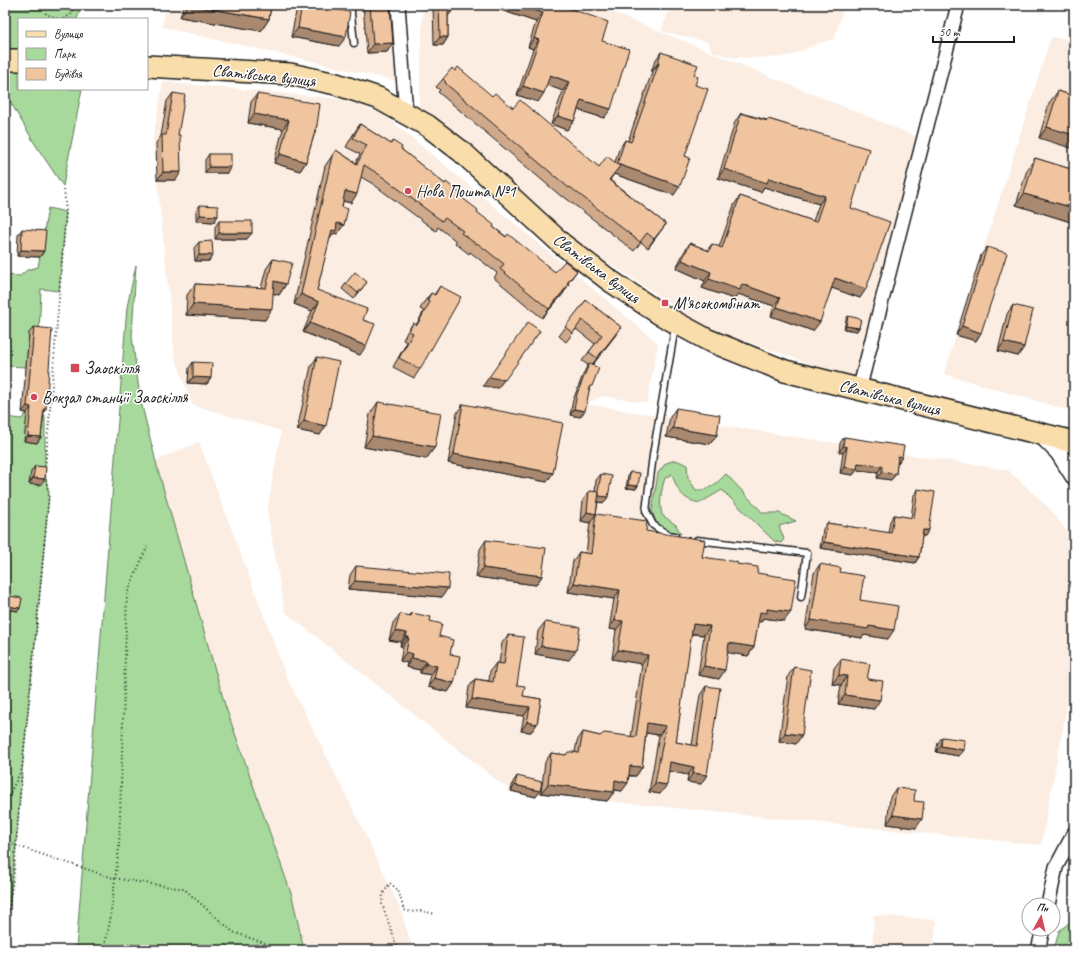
<svg xmlns="http://www.w3.org/2000/svg" width="1079" height="955" viewBox="0 0 1079 955" font-family="Caveat,sans-serif">
  <style>
    .built { fill: #fbede2 }
    .green { fill: #a6d99b; stroke: #617a5c }
    .lines { fill: none; stroke-linecap: round; stroke-linejoin: round }
    .service-casing { stroke: #1c1c1c; stroke-width: 9 }
    .minor-casing { stroke: #1c1c1c; stroke-width: 16 }
    .tertiary-casing { stroke: #1c1c1c; stroke-width: 19 }
    .primary-casing { stroke: #1c1c1c; stroke-width: 24 }
    .path { stroke: #1c1c1c; stroke-width: 2; stroke-dasharray: 1 3; stroke-linecap: butt }
    .service { stroke: #fff; stroke-width: 6 }
    .minor { stroke: #fff; stroke-width: 13 }
    .tertiary { stroke: #fff; stroke-width: 16 }
    .primary { stroke: #f9ddab; stroke-width: 21 }
    .wall { fill: #cfa98a; stroke: #1c1c1c }
    .shaded-wall { fill: #a98970; stroke: #1c1c1c }
    .building { fill: #f1c4a0; stroke: #1c1c1c }
    .poi-dot { fill: #d1495b; stroke: #fff; stroke-width: 1.5 }
    .labels { text-anchor: middle; stroke-width: 3; stroke-linejoin: round; paint-order: stroke }
    .street-label { font-size: 17px; fill: #1c1c1c; stroke: #fff }
    .poi-label { font-size: 17px; fill: #1c1c1c; stroke: #fff; text-anchor: start }
  </style>
  <rect width="100%" height="100%" fill="#fff"/>
  <filter id="ink" filterUnits="userSpaceOnUse"><feTurbulence type="fractalNoise" baseFrequency=".025" numOctaves="2"/><feDisplacementMap in="SourceGraphic" scale="8" xChannelSelector="R" yChannelSelector="G"/><feConvolveMatrix kernelMatrix="1 2 1 2 8 2 1 2 1" color-interpolation-filters="sRGB"/></filter>
  <g filter="url(#ink)">
    <g class="built">
      <polygon points="167,5 389,5 397,81 162,27"/>
      <polygon points="423,5 595,5 918,137 855,379 710,329 590,251 419,106"/>
      <polygon points="671,5 845,5 834,39 816,44 792,55 780,57 767,58 731,57 713,52 707,42 661,31"/>
      <polygon points="1051,37 1074,40 1074,412 944,374"/>
      <polygon points="163,82 342,99 383,114 658,343 647,403 602,396 584,404 1008,470 1051,510 1074,541 1074,668 1041,845 508,791 508,789 285,612 267,511 281,431 192,405 175,357 153,139"/>
      <polygon points="199,442 287,678 358,819 400,908 413,950 304,950 292,896 223,699 138,468"/>
      <polygon points="874,915 936,920 934,950 872,950"/>
    </g>
    <g class="green">
      <polygon points="82,5 77,19 19,19 19,50 5,50 5,6"/>
      <polygon points="5,66 19,66 19,89 82,89 63,186 35,144 8,98 5,96"/>
      <polygon points="48,208 66,212 59,291 41,289 39,334 29,334 26,367 5,366 5,275 20,276 27,270 38,267"/>
      <polygon points="136,265 132,336 140,398 157,466 225,705 292,896 304,950 76,950 127,307"/>
      <polygon points="26,413 45,415 45,476 49,494 37,623 23,760 14,865 5,936 5,417 22,419"/>
      <path d="M676,460l11,5 1,13 8,12c13,1 21,-7 30,-16l37,39h16l17,8 -17,5 5,13 -3,4 -7,-2 -52,-51 -22,13c-18,-3 -23,-13 -28,-29l-7,4c-4,13 -6,24 -3,37l14,10 5,9 -18,-5 -7,-6 -4,-12 6,-38 8,-10z"/>
      <polygon points="1074,919 1074,950 1054,950 1059,931"/>
    </g>
    <g class="lines">
      <g class="service-casing">
        <g id="service">
          <polyline points="324,5 351,12"/>
          <polyline points="350,5 354,43"/>
          <polyline points="675,536 668,535 653,525 646,511 653,455 675,327"/>
          <polyline points="697,540 807,553 801,597"/>
        </g>
      </g>
      <g class="minor-casing">
        <g id="minor">
          <polyline points="398,5 406,114"/>
          <polyline points="859,390 958,5"/>
          <polyline points="1048,905 1056,867 1074,833"/>
          <polyline points="1038,950 1043,929"/>
        </g>
      </g>
      <g class="tertiary-casing">
        <polyline id="tertiary" points="1040,434 1058,452 1074,477"/>
      </g>
      <g class="primary-casing">
        <g id="primary">
          <polyline points="5,60 19,60"/>
          <polyline points="147,66 290,74 336,84 378,98 428,126 462,152 562,244 609,280 660,314 708,340 785,371 1074,442"/>
        </g>
      </g>
      <g class="path">
        <polyline points="45,5 46,14 58,19"/>
        <polyline points="64,19 71,14 73,5"/>
        <polyline points="45,470 66,212 64,188"/>
        <polyline points="5,803 22,769 37,623 49,494 45,474"/>
        <polyline points="5,842 113,878 184,889 233,932 267,944 278,950"/>
        <polyline points="5,937 14,872 22,771"/>
        <polyline points="104,950 110,921 119,847 127,594 147,547"/>
        <polyline points="398,950 382,904 383,894 390,883 398,890 404,910 411,912 421,911 436,914"/>
      </g>
      <use href="#service" class="service"/>
      <use href="#minor" class="minor"/>
      <use href="#tertiary" class="tertiary"/>
      <use href="#primary" class="primary"/>
    </g>
    <g class="wall">
      <polygon points="184,5 271,5 269,19 261,31 180,17"/>
      <polygon points="301,5 312,5 339,46 291,37 296,12"/>
      <polygon points="363,5 390,5 393,43 387,52 367,53"/>
      <polygon points="433,5 452,5 452,11 448,16 448,37 443,45 434,45"/>
      <polygon points="496,5 560,5 602,41 604,118 578,110 574,121 567,130 551,124 563,91 547,85 538,102 517,95 533,49 528,47 536,22 495,8"/>
      <polygon points="661,52 694,75 695,85 685,156 674,195 614,174 610,180 666,224 648,248 641,242 634,251 563,196 562,197 438,92 440,90 436,87 443,79 492,96 513,108 599,167 615,162 619,149 625,140 628,141 652,72 651,72 655,61"/>
      <polygon points="1058,91 1074,96 1039,138 1049,103"/>
      <polygon points="173,93 178,135 176,180 157,180 156,143 161,136 167,101"/>
      <polygon points="257,94 317,125 306,162 300,171 274,163 283,129 248,123 251,102"/>
      <polygon points="741,113 767,120 768,119 800,129 801,128 851,208 860,298 832,288 813,331 771,316 774,306 738,294 734,299 702,288 705,281 676,268 684,252 690,243 707,250 712,244 719,247 734,205 740,196 813,221 819,204 764,187 761,192 718,178 735,122"/>
      <polygon points="360,124 391,144 401,149 461,197 493,227 555,272 577,271 568,283 563,294 542,318 494,278 497,273 470,252 469,254 455,243 456,241 438,227 436,231 373,184 361,177 351,203 343,201 337,234 334,233 329,240 317,290 363,320 360,355 303,332 312,311 294,304 325,166 336,150 356,163 360,154 346,147 354,133"/>
      <polygon points="209,154 231,167 227,173 205,173 205,160"/>
      <polygon points="1035,158 1074,170 1074,223 1016,205 1027,170"/>
      <polygon points="200,205 214,222 196,221 196,211"/>
      <polygon points="219,221 247,239 215,239 215,227"/>
      <polygon points="22,229 44,251 40,257 17,256 18,235"/>
      <polygon points="199,242 209,261 195,261 194,248"/>
      <polygon points="987,247 976,341 956,335 981,255"/>
      <polygon points="273,259 286,284 279,295 273,293 265,320 186,315 187,295 195,284 261,288 266,269"/>
      <polygon points="367,282 354,299 342,289 346,283"/>
      <polygon points="440,286 420,369 414,378 393,367 407,342 403,340 407,332 413,323 416,325 424,311 420,309 424,302 431,293 434,295"/>
      <polygon points="586,300 621,327 592,365 589,390 580,417 570,415 573,400 585,370 588,365 582,361 595,344 576,329 566,342 559,336"/>
      <polygon points="1013,305 1024,347 1018,356 998,351 1007,314"/>
      <polygon points="848,316 857,331 844,329 846,319"/>
      <polygon points="34,327 46,409 44,412 41,437 37,443 24,441 27,413 22,412 29,333"/>
      <polygon points="317,357 320,435 297,430 311,366"/>
      <polygon points="193,362 211,378 207,384 188,383 189,368"/>
      <polygon points="378,402 435,447 426,459 364,447 370,414"/>
      <polygon points="463,404 547,482 448,463 457,413"/>
      <polygon points="676,408 717,435 710,444 666,437 670,417"/>
      <polygon points="844,437 902,457 898,463 897,463 896,474 891,480 877,478 878,472 857,470 853,475 840,473 843,453 839,452 840,443"/>
      <polygon points="35,466 40,485 29,484 31,472"/>
      <polygon points="630,472 636,489 626,488 628,475"/>
      <polygon points="601,474 604,503 598,502 596,514 646,531 702,557 737,564 757,573 784,621 763,618 761,622 758,621 754,647 748,656 728,652 719,679 698,675 704,635 691,634 676,742 692,745 700,695 706,686 701,784 687,782 688,775 668,771 660,794 649,792 659,735 646,733 642,767 636,776 629,776 622,791 614,790 614,792 607,801 541,793 545,762 551,753 566,755 575,752 577,741 583,732 600,736 631,737 642,664 612,659 616,630 609,629 614,599 568,592 573,561 579,552 586,553 590,523 581,521 583,500 589,491 595,492 596,480"/>
      <polygon points="918,489 925,536 922,536 919,557 915,563 820,548 823,529 827,523 888,533 890,521 894,515 911,518 914,495"/>
      <polygon points="486,540 542,576 536,585 476,577 480,549"/>
      <polygon points="820,564 840,572 888,639 864,635 862,638 805,629 814,573"/>
      <polygon points="356,566 442,597 348,589 350,575"/>
      <polygon points="9,596 20,608 18,611 6,609 7,599"/>
      <polygon points="412,613 430,621 450,654 454,683 448,692 428,687 431,675 420,673 420,670 406,667 407,663 400,661 403,646 400,646 401,642 389,640 393,623 400,614 409,616"/>
      <polygon points="545,622 569,660 535,654 538,631"/>
      <polygon points="508,635 517,685 523,696 541,699 537,724 531,732 521,731 524,716 466,708 469,687 475,679 489,681 490,671 496,663 499,663 502,643"/>
      <polygon points="841,659 867,679 874,709 838,704 841,685 832,684 834,668"/>
      <polygon points="794,667 796,744 779,741 788,676"/>
      <polygon points="942,737 964,750 959,756 936,752 938,743"/>
      <polygon points="517,776 536,797 511,791 513,782"/>
      <polygon points="896,788 914,801 916,828 887,824 890,797"/>
    </g>
    <g class="shaded-wall">
      <polygon points="188,5 269,19 261,31 180,17"/>
      <polygon points="497,5 519,5 543,13 536,22 495,8"/>
      <polygon points="448,11 452,11 446,19"/>
      <polygon points="298,28 346,37 339,46 291,37"/>
      <polygon points="440,37 448,37 443,45 434,45"/>
      <polygon points="534,38 539,40 533,49 528,47"/>
      <polygon points="393,43 387,52 367,53 373,44"/>
      <polygon points="658,63 659,63 652,72 651,72"/>
      <polygon points="550,75 569,82 563,91 544,84"/>
      <polygon points="523,86 544,93 538,102 517,95"/>
      <polygon points="581,100 611,109 604,118 575,109"/>
      <polygon points="254,114 289,120 283,129 248,123"/>
      <polygon points="558,116 574,121 567,130 551,124"/>
      <polygon points="1047,127 1074,135 1074,149 1039,138"/>
      <polygon points="280,154 306,162 300,171 274,163"/>
      <polygon points="617,164 680,186 674,195 614,174 603,189"/>
      <polygon points="209,167 231,167 227,173 205,173"/>
      <polygon points="724,169 769,178 825,196 819,204 764,187 761,192 718,178"/>
      <polygon points="163,172 181,172 176,180 157,180"/>
      <polygon points="345,191 357,194 351,203 339,200"/>
      <polygon points="1024,194 1074,208 1074,223 1016,205"/>
      <polygon points="200,215 218,216 214,222 196,221"/>
      <polygon points="337,223 344,225 337,234 334,233 329,240 332,230"/>
      <polygon points="666,224 659,233 648,248 654,239"/>
      <polygon points="219,233 252,233 247,239 215,239"/>
      <polygon points="21,250 44,251 40,257 17,256"/>
      <polygon points="199,255 213,255 209,261 195,261"/>
      <polygon points="682,260 711,272 705,281 676,268"/>
      <polygon points="835,278 866,289 860,298 829,287"/>
      <polygon points="709,279 742,284 780,298 774,306 738,294 734,299 702,288"/>
      <polygon points="274,281 286,284 279,295 267,292"/>
      <polygon points="569,284 563,294 542,318 549,309"/>
      <polygon points="301,294 319,302 312,311 294,304"/>
      <polygon points="193,304 272,309 265,320 186,315"/>
      <polygon points="777,307 820,322 813,331 771,316"/>
      <polygon points="310,323 366,346 360,355 303,332"/>
      <polygon points="846,326 859,328 857,331 844,329"/>
      <polygon points="962,326 981,333 976,341 956,335"/>
      <polygon points="621,327 615,336 591,367 597,358"/>
      <polygon points="540,331 498,388 483,386 489,377"/>
      <polygon points="1004,342 1024,347 1018,356 998,351"/>
      <polygon points="193,377 211,378 207,384 188,383"/>
      <polygon points="27,406 31,407 27,413 22,412"/>
      <polygon points="574,409 585,411 580,417 570,415"/>
      <polygon points="304,421 326,426 320,435 297,430"/>
      <polygon points="673,428 717,435 710,444 666,437"/>
      <polygon points="28,436 41,437 37,443 24,441"/>
      <polygon points="372,436 435,447 426,459 364,447"/>
      <polygon points="843,446 847,447 843,453 839,452"/>
      <polygon points="454,454 553,473 547,482 448,463"/>
      <polygon points="898,456 902,457 898,463 894,462"/>
      <polygon points="858,463 882,466 878,472 857,470 853,475 840,473 844,467"/>
      <polygon points="882,472 896,474 891,480 877,478"/>
      <polygon points="33,478 45,479 40,485 29,484"/>
      <polygon points="628,485 638,486 636,489 626,488"/>
      <polygon points="597,495 608,497 604,503 593,501"/>
      <polygon points="587,512 596,514 590,523 581,521"/>
      <polygon points="923,530 929,530 925,536 919,536"/>
      <polygon points="824,542 919,557 915,563 820,548"/>
      <polygon points="483,568 542,576 536,585 476,577"/>
      <polygon points="355,581 448,588 442,597 348,589"/>
      <polygon points="574,583 620,590 614,599 568,592"/>
      <polygon points="8,606 20,608 18,611 6,609"/>
      <polygon points="767,609 791,612 784,621 763,618 761,622 753,620 760,612"/>
      <polygon points="615,620 623,621 616,630 609,629"/>
      <polygon points="811,620 869,626 894,630 888,639 864,635 862,638 805,629"/>
      <polygon points="693,624 710,626 704,635 686,633"/>
      <polygon points="395,631 407,633 401,642 389,640"/>
      <polygon points="406,637 409,637 403,646 400,646"/>
      <polygon points="729,643 754,647 748,656 723,652"/>
      <polygon points="541,646 576,651 569,660 535,654"/>
      <polygon points="618,650 648,655 642,664 612,659"/>
      <polygon points="406,652 413,654 407,663 400,661"/>
      <polygon points="412,658 427,661 420,670 406,667"/>
      <polygon points="426,664 437,666 431,675 420,673"/>
      <polygon points="704,666 725,670 719,679 698,675"/>
      <polygon points="839,675 847,676 841,685 832,684"/>
      <polygon points="434,678 454,683 448,692 428,687"/>
      <polygon points="845,695 880,700 874,709 838,704"/>
      <polygon points="472,699 530,707 524,716 466,708"/>
      <polygon points="527,722 537,724 531,732 521,731"/>
      <polygon points="647,723 666,726 659,735 641,732"/>
      <polygon points="785,733 802,735 796,744 779,741"/>
      <polygon points="941,746 964,750 959,756 936,752"/>
      <polygon points="670,762 694,767 688,775 663,770"/>
      <polygon points="630,766 642,767 636,776 624,775"/>
      <polygon points="693,773 707,775 701,784 687,782"/>
      <polygon points="615,780 628,783 622,791 609,789"/>
      <polygon points="655,783 667,785 660,794 649,792"/>
      <polygon points="548,784 614,792 607,801 541,793"/>
      <polygon points="515,785 540,791 536,797 511,791"/>
      <polygon points="893,815 922,819 916,828 887,824"/>
    </g>
    <g class="building">
      <polygon points="188,5 271,5 269,19"/>
      <polygon points="302,5 312,5 350,12 346,37 298,28"/>
      <polygon points="370,5 390,5 393,43 373,44"/>
      <polygon points="439,5 452,5 452,11 448,11 448,37 440,37"/>
      <polygon points="519,5 560,5 608,22 602,41 629,49 611,109 581,100 574,121 558,116 569,82 550,75 544,93 523,86 539,40 534,38 543,13"/>
      <polygon points="661,52 698,65 694,75 698,77 695,85 708,89 685,156 690,158 680,186 617,164 620,166 609,180 666,224 654,239 647,233 640,242 570,187 569,188 445,83 446,82 443,79 452,68 455,71 458,67 492,96 495,93 513,108 520,100 599,167 607,156 617,164 625,140 631,142 659,63 658,63"/>
      <polygon points="1058,91 1074,96 1074,135 1047,127"/>
      <polygon points="173,93 185,95 178,135 180,135 181,172 163,172 162,135 166,135"/>
      <polygon points="257,94 320,104 317,125 306,162 280,154 289,120 254,114"/>
      <polygon points="741,113 767,121 768,119 801,129 801,128 869,149 851,208 890,222 866,289 835,278 820,322 777,307 780,298 742,284 740,290 709,279 711,272 682,260 690,243 709,251 712,244 722,248 740,196 816,222 825,196 769,178 767,183 724,169"/>
      <polygon points="360,124 391,144 393,141 402,147 401,149 445,184 446,182 462,195 461,197 478,210 477,212 494,225 493,227 506,237 508,234 555,272 565,261 577,271 567,283 569,284 549,309 500,269 504,264 477,243 476,244 461,233 463,231 445,218 442,221 380,175 364,165 357,194 345,191 342,207 348,209 344,225 337,223 336,231 332,230 317,290 367,309 363,320 375,324 366,346 310,323 319,302 301,294 332,156 336,150 357,164 367,145 353,138"/>
      <rect x="209" y="154" width="22" height="13"/>
      <polygon points="1035,158 1074,170 1074,208 1024,194"/>
      <polygon points="200,205 218,206 218,216 200,215"/>
      <rect x="219" y="221" width="33" height="12"/>
      <polygon points="22,229 46,231 44,251 21,250"/>
      <polygon points="212,241 213,255 199,255 199,242"/>
      <polygon points="987,247 1007,253 981,333 962,326"/>
      <polygon points="273,259 292,263 286,284 274,281 272,309 193,304 195,284 266,288"/>
      <polygon points="355,272 367,282 358,293 346,283"/>
      <polygon points="440,286 461,297 420,369 399,358 413,333 409,331 413,323 417,325 430,302 427,301 431,293 435,295"/>
      <polygon points="586,300 621,327 597,358 589,352 602,335 582,320 573,333 565,327"/>
      <polygon points="1013,305 1033,310 1024,347 1004,342"/>
      <polygon points="848,316 861,319 859,328 846,326"/>
      <polygon points="528,322 540,331 505,380 489,377"/>
      <polygon points="34,327 52,329 46,409 44,408 41,437 28,436 31,407 27,406"/>
      <polygon points="317,357 339,362 326,426 304,421"/>
      <polygon points="193,362 212,363 211,378 193,377"/>
      <polygon points="589,364 599,368 592,386 590,386 585,411 574,409 577,394"/>
      <polygon points="378,402 441,413 435,447 372,436"/>
      <polygon points="463,404 563,423 553,473 454,454"/>
      <polygon points="676,408 720,415 717,435 673,428"/>
      <polygon points="844,437 904,446 902,457 898,456 896,474 882,472 882,466 858,463 857,469 844,467 847,447 843,446"/>
      <polygon points="35,466 46,467 45,479 33,478"/>
      <polygon points="630,472 640,473 638,486 628,485"/>
      <polygon points="601,474 612,476 608,497 599,496 599,492 598,492"/>
      <polygon points="918,489 935,492 929,530 923,530 919,557 824,542 827,523 891,533 894,515 914,518"/>
      <polygon points="589,491 599,492 596,514 587,512"/>
      <polygon points="5,513 10,513 7,547 5,546"/>
      <polygon points="596,514 647,521 646,531 705,540 702,557 737,562 737,564 758,567 757,573 796,579 791,612 767,609 767,613 760,612 754,647 729,643 725,670 704,666 710,626 693,624 676,742 697,746 706,686 720,688 707,775 693,773 694,767 670,762 667,785 655,783 666,726 647,723 642,767 630,766 628,783 615,780 614,792 548,784 551,753 566,755 568,752 572,752 579,753 583,732 600,736 604,733 636,737 648,655 618,650 623,621 615,620 620,590 574,583 579,552 591,554"/>
      <polygon points="486,540 546,548 542,576 483,568"/>
      <polygon points="820,564 841,568 840,572 864,576 860,600 898,606 894,630 869,626 868,629 811,620"/>
      <polygon points="356,566 449,574 448,588 355,581"/>
      <polygon points="9,596 22,598 20,608 8,606"/>
      <polygon points="412,613 431,617 430,621 442,624 439,636 453,640 450,654 460,656 454,683 434,678 437,666 426,664 427,661 412,658 413,654 406,652 409,637 406,637 407,633 395,631 400,614 411,616"/>
      <polygon points="545,622 580,627 576,651 541,646"/>
      <polygon points="508,635 524,637 517,685 525,686 523,696 541,699 537,724 527,722 530,707 472,699 475,679 493,682 496,663 504,664"/>
      <polygon points="841,659 870,664 867,679 883,681 880,700 845,695 847,676 839,675"/>
      <polygon points="794,667 811,670 802,735 785,733"/>
      <polygon points="942,737 965,740 964,750 941,746"/>
      <polygon points="517,776 542,782 540,791 515,785"/>
      <polygon points="896,788 915,790 914,801 924,802 922,819 893,815"/>
    </g>
  </g>
  <g class="poi-dot">
    <circle cx="408" cy="191" r="4"/>
    <rect x="661" y="299" width="8" height="8" rx="2"/>
    <rect x="70" y="363" width="10" height="10" rx="2"/>
    <circle cx="34" cy="397" r="4"/>
  </g>
  <g class="labels">
    <g class="street-label">
      <text transform="translate(264 75) rotate(6)" y="6">Сватівська вулиця</text>
      <text transform="translate(597 268) rotate(37)" y="6">Сватівська вулиця</text>
      <text transform="translate(890 397) rotate(14)" y="6">Сватівська вулиця</text>
    </g>
    <g class="poi-label">
      <text x="416" y="197">Нова Пошта №1</text>
      <text x="673" y="309">М'ясокомбінат</text>
      <text x="84" y="374">Заоскiлля</text>
      <text x="42" y="403">Вокзал станції Заоскілля</text>
    </g>
  </g>
  <rect width="1079" height="955" fill="none" stroke="#fff" stroke-width="20"/>
  <rect x="10" y="10" width="1059" height="935" fill="none" stroke="#1c1c1c" stroke-width="1.5" filter="url(#ink)"/>
  <rect x="18" y="18" width="130" height="72" fill="#ffffff" stroke="#a4a4a4"/>
  <rect x="26" y="31" width="20" height="6" fill="#f9ddab" stroke="#a4a4a4"/>
  <text x="54" y="38" font-size="12" fill="#1c1c1c">Вулиця</text>
  <rect x="26" y="48" width="20" height="12" fill="#a6d99b" stroke="#a4a4a4"/>
  <text x="54" y="58" font-size="12" fill="#1c1c1c">Парк</text>
  <rect x="26" y="68" width="20" height="12" fill="#f1c4a0" stroke="#a4a4a4"/>
  <text x="54" y="78" font-size="12" fill="#1c1c1c">Будівля</text>
  <g transform="translate(1041 917) rotate(8)"><circle r="19" fill="#ffffff" stroke="#a4a4a4"/>
  <path d="M0-3L7 15L0 10L-7 15Z" fill="#d1495b"/>
  <text y="-6" font-size="11" font-weight="bold" text-anchor="middle" fill="#1c1c1c">Пн</text>
  </g>
  <path d="M933 36v6h81v-6" fill="none" stroke="#1c1c1c" stroke-width="2"/>
  <text x="939" y="36" font-size="12" fill="#1c1c1c" stroke="#ffffff" stroke-width="3" paint-order="stroke">50 m</text>
</svg>
